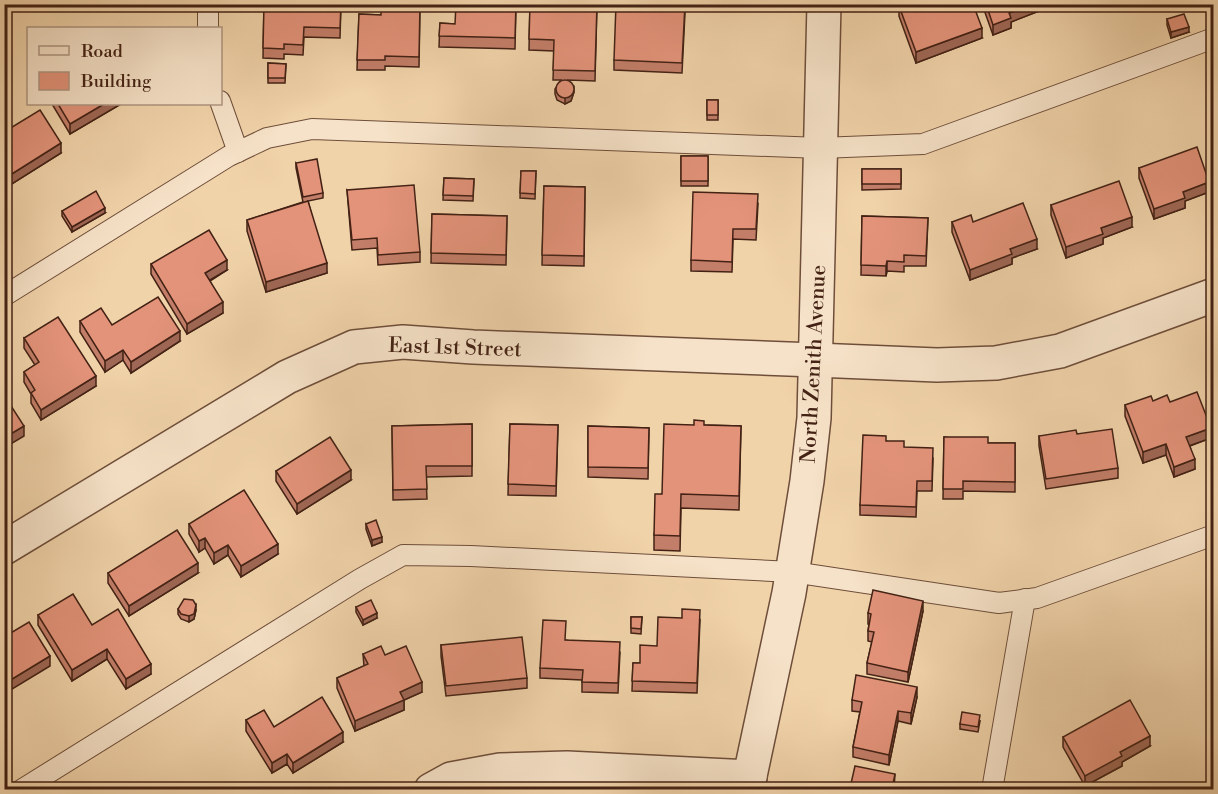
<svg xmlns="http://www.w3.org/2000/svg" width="1218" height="794" viewBox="0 0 1218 794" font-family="'Libre Bodoni',serif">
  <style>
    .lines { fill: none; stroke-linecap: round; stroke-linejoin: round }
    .service-casing { stroke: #6e4e3a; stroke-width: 22 }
    .minor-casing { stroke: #6e4e3a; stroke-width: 36 }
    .tertiary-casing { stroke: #6e4e3a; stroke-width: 36 }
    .service { stroke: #f6e2c8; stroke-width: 20 }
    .minor { stroke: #f6e2c8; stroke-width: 33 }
    .tertiary { stroke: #f6e2c8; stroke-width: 33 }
    .wall { fill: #c37e69; stroke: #432215; stroke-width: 1.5 }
    .shaded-wall { fill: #9f6755; stroke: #432215; stroke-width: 1.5 }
    .building { fill: #e3937a; stroke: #432215; stroke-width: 1.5 }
    .labels { text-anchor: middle; stroke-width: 5; stroke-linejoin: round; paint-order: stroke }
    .street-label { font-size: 21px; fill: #432215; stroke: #f6e2c8 }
  </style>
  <rect width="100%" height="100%" fill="#f1d3aa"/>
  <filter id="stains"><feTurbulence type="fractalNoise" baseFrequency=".00333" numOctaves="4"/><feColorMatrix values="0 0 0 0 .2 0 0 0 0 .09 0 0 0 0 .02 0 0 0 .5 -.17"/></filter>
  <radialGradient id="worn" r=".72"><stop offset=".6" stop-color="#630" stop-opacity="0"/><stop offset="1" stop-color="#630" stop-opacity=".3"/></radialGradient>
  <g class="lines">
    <g class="service-casing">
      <g id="service">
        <polyline points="208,4 208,28"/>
        <polyline points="220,101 238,152"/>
        <polyline points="4,296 229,156 267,138 312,129 820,148 923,144 1214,38"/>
        <polyline points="21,790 360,579 403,555 471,556 793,572 999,603 1037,598 1214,535"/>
        <polyline points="992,790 1025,599"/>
      </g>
    </g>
    <g class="minor-casing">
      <g id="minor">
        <polyline points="4,548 287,377 354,347 403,342 473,347 815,360 937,365 996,363 1060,351 1214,295"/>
        <polyline points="431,790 451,779 500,770 567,768 750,777"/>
      </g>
    </g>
    <g class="tertiary-casing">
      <polyline id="tertiary" points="747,790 789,593 807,481 814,418 824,4"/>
    </g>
    <use href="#service" class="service"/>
    <use href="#minor" class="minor"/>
    <use href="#tertiary" class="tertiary"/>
  </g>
  <g class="wall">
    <polygon points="264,4 341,4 340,38 304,37 303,55 284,54 284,59 263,58"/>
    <polygon points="420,4 419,67 385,66 385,70 357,70 359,14 381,15"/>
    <polygon points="516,4 515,49 439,47 440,23 455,24"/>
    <polygon points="530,4 597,4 595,81 568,80 574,92 571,101 565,104 557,100 555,94 555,89 561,80 553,80 554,51 529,50"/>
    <polygon points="982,4 1057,4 1011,22 1011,28 993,35"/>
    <polygon points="899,6 982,38 916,63 899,16"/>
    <polygon points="685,13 682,73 614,70 614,60"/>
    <polygon points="1167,19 1189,32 1171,38 1167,25"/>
    <polygon points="268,63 286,64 285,83 268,83"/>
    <rect x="707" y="100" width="11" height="20"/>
    <polygon points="52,104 121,104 70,134"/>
    <polygon points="4,132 61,153 7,187 4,183"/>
    <rect x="681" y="156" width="27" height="30"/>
    <polygon points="296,163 323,193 323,198 308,201 327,273 266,292 247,231 247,220 303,202 296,168"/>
    <polygon points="1139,168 1209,192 1185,201 1185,208 1154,219 1139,178"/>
    <polygon points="862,169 901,169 901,189 862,190"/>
    <polygon points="521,171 536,171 535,199 520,198"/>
    <polygon points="444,178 474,179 473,201 443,200"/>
    <polygon points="544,186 585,187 584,266 542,265"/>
    <polygon points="347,190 420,252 420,262 378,265 377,248 352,250"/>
    <polygon points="758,204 756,240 733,239 732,272 691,271 691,260"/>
    <polygon points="1051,205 1132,227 1103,238 1103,244 1066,258 1051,215"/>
    <polygon points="62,211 105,213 72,232 62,216"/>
    <polygon points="432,214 507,216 506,265 431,263"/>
    <polygon points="862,216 928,218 926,266 904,266 904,272 887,271 886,276 861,275"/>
    <polygon points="952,222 973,222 1037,249 1012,258 1012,264 970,280 952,232"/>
    <polygon points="151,264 227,270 210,281 223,313 187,334 151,274"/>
    <polygon points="80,321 112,325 180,341 131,373 123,360 105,372 80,332"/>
    <polygon points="24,338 96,386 41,420 31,403 31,394 24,382 24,372 35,365 24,348"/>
    <polygon points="1153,401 1170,402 1211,438 1190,446 1195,469 1174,477 1166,455 1143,463 1125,416 1125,405"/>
    <polygon points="472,424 472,476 426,477 427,499 393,500 392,426"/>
    <polygon points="510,424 558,425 556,496 508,495"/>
    <polygon points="704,425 741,426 739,510 681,508 680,551 654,550 654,535 662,494"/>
    <polygon points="588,426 649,428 648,479 588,477"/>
    <polygon points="1077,434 1118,468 1118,478 1046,489 1039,446 1039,436"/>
    <polygon points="944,437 988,443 1015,443 1015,492 963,491 963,499 943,499"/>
    <polygon points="886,441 933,458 932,491 917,491 916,517 860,515 860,505"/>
    <polygon points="276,471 351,480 297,514 276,481"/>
    <polygon points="189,524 278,554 241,577 228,555 214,564 205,548 199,552 189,534"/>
    <polygon points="366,524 382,542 372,546 366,529"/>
    <polygon points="108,573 198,573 129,616 108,583"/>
    <polygon points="356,607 377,618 363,625 356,612"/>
    <polygon points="178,609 196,610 194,619 189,622 181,619 178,614"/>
    <polygon points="923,611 908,682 867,674 867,663 872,642 868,641 868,631 869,624 868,624 868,613"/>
    <polygon points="38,615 92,625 151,674 126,689 107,659 72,681 38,625"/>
    <polygon points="631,617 642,617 641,634 631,633"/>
    <polygon points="700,620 697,693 632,691 633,663 640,663"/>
    <polygon points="566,640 620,652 618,693 582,692 582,680 540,678 540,668"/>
    <polygon points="441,645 527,678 527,688 446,696 441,656"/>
    <polygon points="363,654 385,655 422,692 404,700 404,710 355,731 337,688 337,678 364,666"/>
    <polygon points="917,697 911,724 898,721 889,765 853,757 853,747 860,712 852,711 852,700"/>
    <polygon points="246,720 274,727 343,742 293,773 287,764 272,773 246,731"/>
    <polygon points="980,721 978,732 960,729 960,724"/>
    <polygon points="1063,737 1150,746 1122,762 1122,766 1085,786 1063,747"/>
  </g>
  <g class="shaded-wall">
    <polygon points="1031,4 1057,4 1011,22 1011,28 993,35 993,25 1009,13"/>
    <polygon points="1189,27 1189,32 1171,38 1171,32"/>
    <polygon points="982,28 982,38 916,63 916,52"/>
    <polygon points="574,87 574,92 571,101 565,104 565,98"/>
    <polygon points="104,104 121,104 70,134 70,124"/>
    <polygon points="61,143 61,153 7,187 7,177"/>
    <polygon points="1209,182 1209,192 1185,201 1185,208 1154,219 1154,209 1183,192"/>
    <polygon points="105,208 105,213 72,232 72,227"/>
    <polygon points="1132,217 1132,227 1103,238 1103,244 1066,258 1066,247 1101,228"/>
    <polygon points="1037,239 1037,249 1012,258 1012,264 970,280 970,270 1010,249"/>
    <polygon points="227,260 227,270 205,283 205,273"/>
    <polygon points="887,261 887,271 886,276 886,266"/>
    <polygon points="327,263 327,273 266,292 266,282"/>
    <polygon points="223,302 223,313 187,334 187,324"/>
    <polygon points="180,331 180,341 131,373 131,362"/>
    <polygon points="123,350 123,360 105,372 105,361"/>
    <polygon points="96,376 96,386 41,420 41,410"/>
    <polygon points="24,426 24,436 4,448 4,438"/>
    <polygon points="1211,428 1211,438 1186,447 1186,437"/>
    <polygon points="1166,444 1166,455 1143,463 1143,452"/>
    <polygon points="1195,459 1195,469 1174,477 1174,467"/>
    <polygon points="351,470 351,480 297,514 297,504"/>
    <polygon points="382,537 382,542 372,546 372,540"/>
    <polygon points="205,538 205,548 199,552 199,541"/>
    <polygon points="278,544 278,554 241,577 241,566"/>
    <polygon points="228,545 228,555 214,564 214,553"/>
    <polygon points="198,563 198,573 129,616 129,606"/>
    <polygon points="923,601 923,611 908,682 908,672"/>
    <polygon points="196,605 196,610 194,619 189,622 189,616"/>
    <polygon points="377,613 377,618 363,625 363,620"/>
    <polygon points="107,649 107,659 72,681 72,670"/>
    <polygon points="50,656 50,666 4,694 4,684"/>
    <polygon points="151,664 151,674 126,689 126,679"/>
    <polygon points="422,682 422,692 404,700 404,710 355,731 355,721 400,692"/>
    <polygon points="917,687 917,697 911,724 911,713"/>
    <polygon points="8,704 8,714 4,716 4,706"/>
    <polygon points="898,711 898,721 889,765 889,755"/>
    <polygon points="343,732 343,742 293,773 293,763"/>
    <polygon points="1150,736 1150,746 1122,762 1122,766 1085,786 1085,776 1120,752"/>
    <polygon points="287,754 287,764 272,773 272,763"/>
    <polygon points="895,774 894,789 892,789"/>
  </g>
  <g class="building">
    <polygon points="264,4 341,4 340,28 304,27 303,45 284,44 284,49 263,48"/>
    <polygon points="381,4 420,4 419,57 385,56 385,60 357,60 359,14 381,15"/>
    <polygon points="456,4 516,4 515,38 439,36 440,23 455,24"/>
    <polygon points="530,4 597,4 595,71 553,70 554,40 529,39"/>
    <polygon points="616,4 685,4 682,63 614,60"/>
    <polygon points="903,4 973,4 982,28 916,52 899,6"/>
    <polygon points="986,4 1031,4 1009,13 1011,18 993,25"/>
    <polygon points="1184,14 1189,27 1171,32 1167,19"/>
    <polygon points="268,63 286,64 285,78 268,78"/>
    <circle cx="565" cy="89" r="9"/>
    <rect x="707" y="100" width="11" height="15"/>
    <polygon points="58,104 104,104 70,124"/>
    <polygon points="40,110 61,143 7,177 4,173 4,132"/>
    <polygon points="1197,147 1209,182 1183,192 1185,198 1154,209 1139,168"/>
    <rect x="681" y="156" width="27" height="25"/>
    <polygon points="317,159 323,193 303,197 296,163"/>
    <rect x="862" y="169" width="39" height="15"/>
    <polygon points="521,171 536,171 535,194 520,193"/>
    <polygon points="444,178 474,179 473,196 443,195"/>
    <polygon points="1119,181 1132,217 1101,228 1103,234 1066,247 1051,205"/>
    <polygon points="414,185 420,252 378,255 377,238 352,240 347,190"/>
    <polygon points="544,186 585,187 584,256 542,255"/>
    <polygon points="96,191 105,208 72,227 62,211"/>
    <polygon points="693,192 758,194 756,229 733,229 732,262 691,260"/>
    <polygon points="308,201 327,263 266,282 247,220"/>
    <polygon points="1023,203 1037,239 1010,249 1012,254 970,270 952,222 971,215 973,222"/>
    <polygon points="432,214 507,216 506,255 431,253"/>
    <polygon points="862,216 928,218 926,256 904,255 904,262 887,261 886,266 861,265"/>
    <polygon points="209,230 227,260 205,273 223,302 187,324 151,264"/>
    <polygon points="158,297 180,331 131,362 123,350 105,361 80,321 101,308 112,325"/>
    <polygon points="58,317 96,376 41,410 31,393 35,390 24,372 39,362 24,338"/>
    <polygon points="1197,392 1211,428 1186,437 1195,459 1174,467 1166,444 1143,452 1125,405 1151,396 1153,401 1167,395 1170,402"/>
    <polygon points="4,395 24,426 4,438"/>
    <polygon points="694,420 704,421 704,425 741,426 739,496 681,494 680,536 654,535 655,494 662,494 664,424 694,425"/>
    <polygon points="472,424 472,466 426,466 427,489 393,490 392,426"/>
    <polygon points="510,424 558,425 556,486 508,484"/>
    <polygon points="588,426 649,428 648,468 588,467"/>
    <polygon points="1112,429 1118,468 1046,479 1039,436 1076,430 1077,434"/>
    <polygon points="863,435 886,436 886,441 904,441 904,447 933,448 932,481 917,481 916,507 860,505"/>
    <polygon points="330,437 351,470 297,504 276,471"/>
    <polygon points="944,437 988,437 988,443 1015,443 1015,482 963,481 963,489 943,489"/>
    <polygon points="244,490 278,544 241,566 228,545 214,553 205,538 199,541 189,524"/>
    <polygon points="376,520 382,537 372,540 366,524"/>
    <polygon points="177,530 198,563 129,606 108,573"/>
    <polygon points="873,590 923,601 908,672 867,663 874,632 868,631 871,614 868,613"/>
    <polygon points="73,594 92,625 118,609 151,664 126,679 107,649 72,670 38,615"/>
    <polygon points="184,599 193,600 196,605 194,614 189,616 181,614 178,609"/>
    <polygon points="371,600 377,613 363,620 356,607"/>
    <polygon points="682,609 700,610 697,683 632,681 633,663 640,663 640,645 657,646 658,617 682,618"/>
    <polygon points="631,617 642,617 641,629 631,628"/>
    <polygon points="543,620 566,621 565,640 620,642 618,683 582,682 583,670 540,668"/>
    <polygon points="29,622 50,656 4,684 4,637"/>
    <polygon points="522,637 527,678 446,686 441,645"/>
    <polygon points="381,646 385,655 406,646 422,682 400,692 404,700 355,721 337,678 368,664 363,654"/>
    <polygon points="856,675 917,687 911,713 898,711 889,755 853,747 862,702 852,700"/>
    <polygon points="322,697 343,732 293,763 287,754 272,763 246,720 264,710 274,727"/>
    <polygon points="4,698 8,704 4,706"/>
    <polygon points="1130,700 1150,736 1120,752 1122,756 1085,776 1063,737"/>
    <polygon points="962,712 980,715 978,727 960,724"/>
    <polygon points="855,766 895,774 892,789 830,789 832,784 850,788"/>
    <polygon points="139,785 142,789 132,789"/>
  </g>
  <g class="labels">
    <g class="street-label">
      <text transform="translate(455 347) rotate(2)" y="7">East 1st Street</text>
      <text transform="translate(813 364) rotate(-87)" y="7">North Zenith Avenue</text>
    </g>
  </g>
  <rect width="1218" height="794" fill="none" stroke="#f1d3aa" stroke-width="24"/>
  <rect x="6" y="6" width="1206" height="782" fill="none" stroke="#432215" stroke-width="3"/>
  <rect x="12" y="12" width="1194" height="770" fill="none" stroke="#432215" stroke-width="1.5"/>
  <rect x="27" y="27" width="195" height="78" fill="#f6e2c8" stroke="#ae9580" stroke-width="1.5"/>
  <rect x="39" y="46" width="30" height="9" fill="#f6e2c8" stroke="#ae9580" stroke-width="1.5"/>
  <text x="81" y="57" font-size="18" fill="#432215">Road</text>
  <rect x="39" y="72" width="30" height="18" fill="#e3937a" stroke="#ae9580" stroke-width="1.5"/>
  <text x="81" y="87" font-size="18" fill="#432215">Building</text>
  <rect width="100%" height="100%" filter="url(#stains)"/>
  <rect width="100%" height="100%" fill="url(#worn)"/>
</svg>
